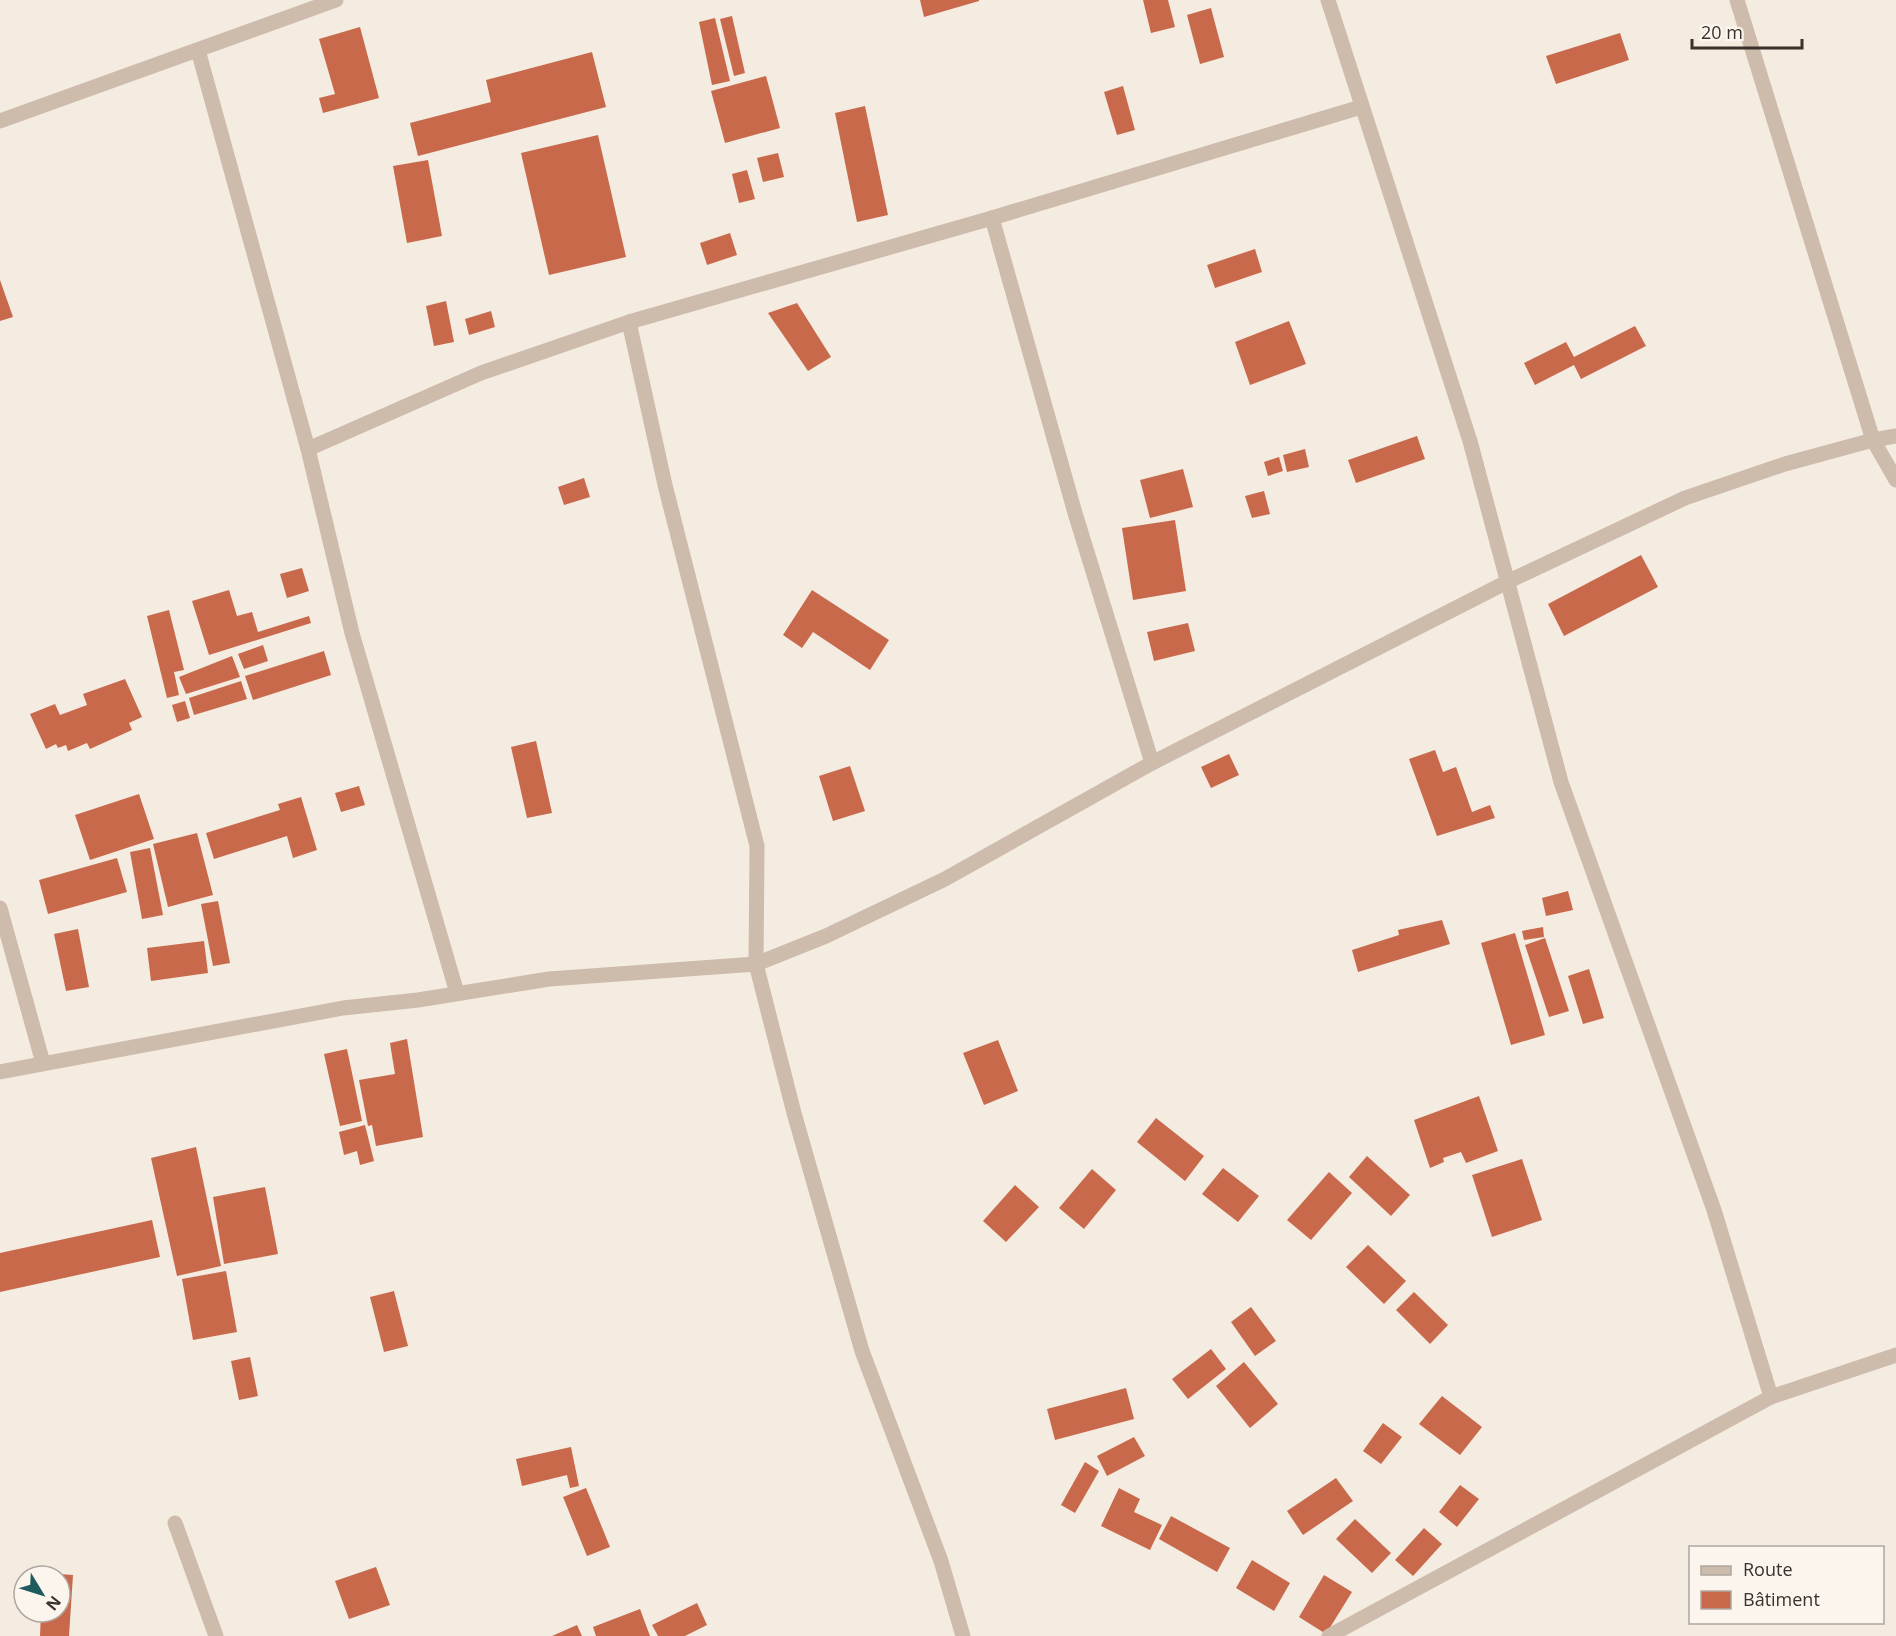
<svg xmlns="http://www.w3.org/2000/svg" width="1896" height="1636" viewBox="0 0 1896 1636" font-family="'Open Sans',sans-serif">
  <style>
    .building { fill: #c8694b }
    .lines { fill: none; stroke-linecap: round; stroke-linejoin: round }
    .minor { stroke: #cdbbac; stroke-width: 15 }
  </style>
  <rect width="100%" height="100%" fill="#f4ebe1"/>
  <g class="building">
    <polygon points="920,0 979,0 979,1 924,17"/>
    <polygon points="1143,0 1168,0 1175,27 1151,33"/>
    <polygon points="1211,8 1224,57 1200,64 1187,15"/>
    <polygon points="732,16 745,73 734,76 720,19"/>
    <polygon points="715,18 730,81 712,85 699,22"/>
    <polygon points="360,27 379,98 323,113 319,98 335,94 319,39"/>
    <polygon points="1620,33 1629,60 1556,84 1546,56"/>
    <polygon points="592,52 606,107 418,156 410,123 491,102 486,80"/>
    <polygon points="766,76 780,128 725,143 711,91"/>
    <polygon points="1123,86 1135,130 1117,135 1104,92"/>
    <polygon points="865,106 888,215 857,222 835,113"/>
    <polygon points="598,135 626,257 549,275 521,153"/>
    <polygon points="778,153 784,177 763,182 757,158"/>
    <polygon points="428,160 442,236 407,243 393,166"/>
    <polygon points="747,170 755,199 739,203 732,174"/>
    <polygon points="730,233 737,255 707,265 700,243"/>
    <polygon points="1255,249 1262,272 1215,288 1207,265"/>
    <polygon points="0,280 13,317 0,321"/>
    <polygon points="446,301 454,342 434,346 426,306"/>
    <polygon points="797,303 831,357 808,371 768,313"/>
    <polygon points="491,311 495,327 469,335 465,319"/>
    <polygon points="1289,321 1306,364 1250,385 1235,342"/>
    <polygon points="1635,326 1646,346 1581,379 1574,365 1535,385 1524,363 1566,342 1574,357"/>
    <polygon points="1417,436 1425,459 1356,483 1348,460"/>
    <polygon points="1305,449 1309,467 1287,472 1283,455"/>
    <polygon points="1279,457 1283,471 1268,476 1264,462"/>
    <polygon points="1183,469 1193,507 1150,518 1140,480"/>
    <polygon points="584,478 590,497 564,505 558,487"/>
    <polygon points="1264,491 1270,514 1252,518 1245,496"/>
    <polygon points="1175,520 1186,591 1133,600 1122,528"/>
    <polygon points="1641,555 1658,587 1564,636 1548,604"/>
    <polygon points="302,568 309,591 287,598 280,574"/>
    <polygon points="229,590 237,616 252,612 258,632 309,616 311,623 209,655 192,601"/>
    <polygon points="812,590 889,640 870,670 813,632 802,648 783,635"/>
    <polygon points="169,610 184,670 174,672 179,695 167,698 147,616"/>
    <polygon points="1188,623 1195,651 1154,661 1147,632"/>
    <polygon points="263,645 268,661 244,669 238,654"/>
    <polygon points="324,651 331,675 253,700 245,676"/>
    <polygon points="232,656 240,677 186,694 179,677"/>
    <polygon points="125,679 142,717 129,723 132,730 90,749 87,743 68,751 66,745 58,748 56,744 46,749 30,714 55,704 60,715 87,705 83,694"/>
    <polygon points="241,681 247,699 194,715 189,698"/>
    <polygon points="185,701 190,718 177,722 172,705"/>
    <polygon points="536,741 552,813 527,818 511,747"/>
    <polygon points="1435,750 1443,772 1456,767 1472,812 1490,805 1495,818 1437,836 1409,759"/>
    <polygon points="1229,754 1239,775 1211,788 1201,767"/>
    <polygon points="850,766 865,811 833,821 819,776"/>
    <polygon points="359,786 365,805 341,812 335,793"/>
    <polygon points="139,794 154,839 90,860 75,815"/>
    <polygon points="301,797 317,850 293,858 287,836 214,859 206,833 280,810 278,804"/>
    <polygon points="197,833 213,895 168,907 153,844"/>
    <polygon points="150,848 163,915 142,919 130,852"/>
    <polygon points="117,858 127,892 48,914 39,880"/>
    <polygon points="1568,891 1573,910 1546,916 1542,898"/>
    <polygon points="218,901 230,963 213,966 201,904"/>
    <polygon points="1442,920 1450,944 1358,972 1352,950 1399,935 1398,930"/>
    <polygon points="1543,927 1544,937 1524,940 1522,931"/>
    <polygon points="78,929 89,987 66,991 54,934"/>
    <polygon points="1515,933 1545,1035 1511,1045 1481,943"/>
    <polygon points="1545,938 1569,1011 1549,1017 1525,945"/>
    <polygon points="204,941 208,973 151,981 147,948"/>
    <polygon points="1589,969 1604,1018 1583,1024 1568,976"/>
    <polygon points="407,1039 423,1137 376,1146 372,1125 368,1126 359,1080 395,1074 390,1043"/>
    <polygon points="998,1040 1018,1091 984,1105 963,1053"/>
    <polygon points="347,1049 362,1121 340,1126 324,1054"/>
    <polygon points="1479,1096 1498,1151 1466,1163 1461,1152 1443,1158 1444,1162 1430,1168 1414,1120"/>
    <polygon points="1156,1118 1204,1156 1185,1181 1137,1142"/>
    <polygon points="365,1125 374,1161 360,1165 357,1151 344,1155 339,1132"/>
    <polygon points="196,1147 221,1266 177,1276 151,1158"/>
    <polygon points="1367,1156 1410,1195 1391,1216 1349,1177"/>
    <polygon points="1522,1159 1542,1220 1492,1237 1472,1175"/>
    <polygon points="1223,1168 1259,1196 1238,1222 1202,1194"/>
    <polygon points="1092,1169 1116,1190 1084,1229 1059,1208"/>
    <polygon points="1329,1172 1352,1193 1311,1240 1287,1220"/>
    <polygon points="1015,1185 1039,1207 1006,1242 983,1221"/>
    <polygon points="265,1187 278,1254 224,1264 213,1197"/>
    <polygon points="152,1220 160,1257 0,1292 0,1253"/>
    <polygon points="1368,1245 1406,1281 1384,1304 1346,1267"/>
    <polygon points="226,1271 237,1332 193,1340 182,1279"/>
    <polygon points="394,1291 408,1346 384,1352 370,1297"/>
    <polygon points="1414,1292 1448,1325 1430,1344 1396,1310"/>
    <polygon points="1251,1307 1276,1341 1255,1356 1231,1322"/>
    <polygon points="1211,1349 1226,1369 1188,1399 1172,1379"/>
    <polygon points="250,1357 258,1396 239,1400 231,1361"/>
    <polygon points="1244,1362 1278,1404 1250,1428 1216,1386"/>
    <polygon points="1126,1388 1134,1419 1055,1440 1047,1409"/>
    <polygon points="1442,1396 1482,1427 1460,1455 1419,1424"/>
    <polygon points="1383,1423 1402,1437 1381,1464 1363,1451"/>
    <polygon points="1134,1437 1145,1456 1107,1476 1097,1456"/>
    <polygon points="571,1447 579,1486 570,1488 567,1475 522,1486 516,1459"/>
    <polygon points="1085,1462 1099,1471 1075,1513 1061,1505"/>
    <polygon points="1336,1478 1353,1501 1303,1535 1287,1511"/>
    <polygon points="1460,1485 1479,1499 1457,1527 1439,1512"/>
    <polygon points="586,1488 610,1547 587,1556 563,1497"/>
    <polygon points="1119,1488 1140,1499 1134,1512 1162,1525 1150,1550 1101,1526"/>
    <polygon points="1171,1516 1230,1548 1217,1572 1159,1539"/>
    <polygon points="1355,1519 1391,1553 1372,1573 1336,1539"/>
    <polygon points="1424,1528 1442,1544 1413,1576 1395,1560"/>
    <polygon points="1252,1560 1290,1583 1274,1611 1236,1588"/>
    <polygon points="376,1567 390,1605 349,1619 335,1581"/>
    <polygon points="43,1573 73,1575 69,1636 40,1636 41,1612 60,1612 60,1576 43,1576"/>
    <polygon points="1324,1575 1352,1592 1326,1634 1299,1617"/>
    <polygon points="697,1603 707,1625 685,1636 658,1636 652,1625"/>
    <polygon points="640,1609 650,1636 596,1636 593,1627"/>
    <polygon points="577,1625 582,1636 552,1636"/>
  </g>
  <g class="lines">
    <g class="minor">
      <polyline points="1328,0 1470,441 1561,782 1714,1210 1771,1397"/>
      <polyline points="1737,0 1873,440 1896,480"/>
      <polyline points="198,50 308,449"/>
      <polyline points="0,121 336,0"/>
      <polyline points="992,218 1075,513 1152,763"/>
      <polyline points="629,322 665,485 757,846 756,964 794,1113 862,1351 941,1561 963,1636"/>
      <polyline points="0,908 43,1063"/>
      <polyline points="457,993 352,633 308,449 481,373 629,322 992,218 1361,107"/>
      <polyline points="0,1072 343,1008 418,1000 549,979 756,964 826,936 945,879 1152,763 1509,581 1685,498 1785,464 1873,440 1896,436"/>
      <polyline points="175,1523 216,1636"/>
      <polyline points="1329,1636 1771,1397 1896,1355"/>
    </g>
  </g>
  <rect x="1689" y="1546" width="195" height="78" fill="#fbf5ee" stroke="#aea6a0" stroke-width="1.5"/>
  <rect x="1701" y="1566" width="30" height="9" fill="#cdbbac" stroke="#aea6a0" stroke-width="1.5"/>
  <text x="1743" y="1576" font-size="18" fill="#3b302b">Route</text>
  <rect x="1701" y="1591" width="30" height="18" fill="#c8694b" stroke="#aea6a0" stroke-width="1.5"/>
  <text x="1743" y="1606" font-size="18" fill="#3b302b">Bâtiment</text>
  <g transform="translate(42 1594) rotate(128)"><circle r="28" fill="#fbf5ee" stroke="#aea6a0" stroke-width="1.5"/>
  <path d="M0-4.5L10 22L0 15L-10 22Z" fill="#1f5a5e"/>
  <text y="-9" font-size="16" font-weight="bold" text-anchor="middle" fill="#3b302b">N</text>
  </g>
  <path d="M1692 39v9h110v-9" fill="none" stroke="#3b302b" stroke-width="3"/>
  <text x="1701" y="39" font-size="18" fill="#3b302b" stroke="#fbf5ee" stroke-width="4.5" paint-order="stroke">20 m</text>
</svg>
